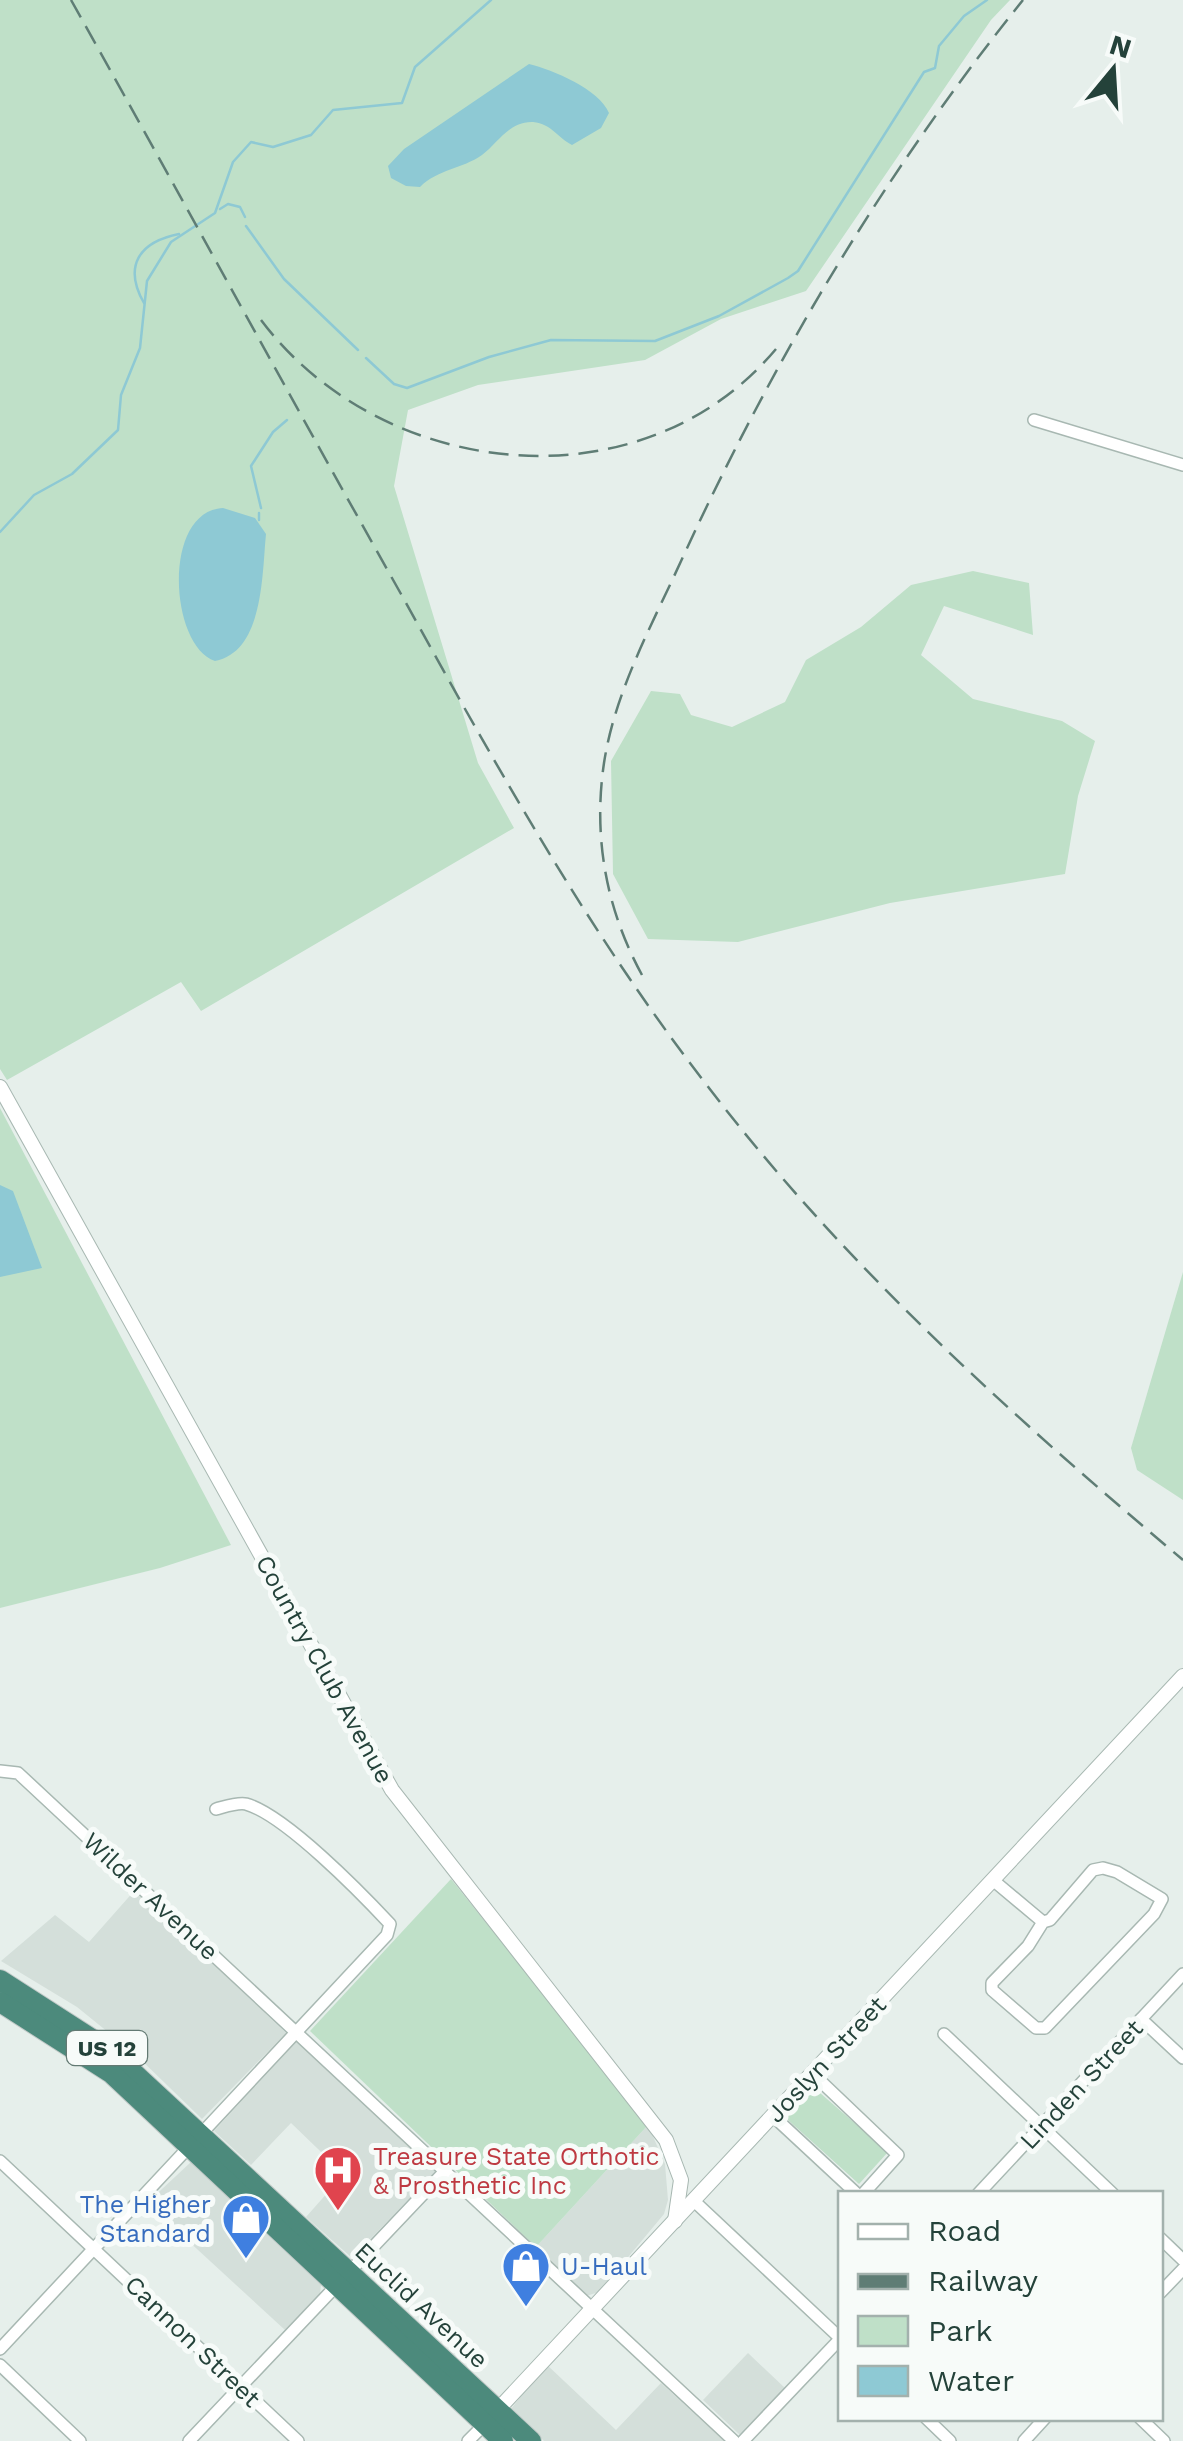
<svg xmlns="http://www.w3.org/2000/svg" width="1183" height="2441" viewBox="0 0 1183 2441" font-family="'Work Sans',sans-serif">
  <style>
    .built { fill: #d4dfda }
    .green { fill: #bfe0c8 }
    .water { fill: #8ec9d4 }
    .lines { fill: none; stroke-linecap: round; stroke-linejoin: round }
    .stream { stroke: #8ec9d4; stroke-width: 2.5 }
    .minor-casing { stroke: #a8b8b2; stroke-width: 14 }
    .tertiary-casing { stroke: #a8b8b2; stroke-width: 16 }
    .trunk-casing { stroke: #c2cac8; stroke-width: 22 }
    .minor { stroke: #fff; stroke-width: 11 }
    .tertiary { stroke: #fff; stroke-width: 14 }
    .trunk { stroke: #4c8a7c; stroke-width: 20 }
    .rail { stroke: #5f7d75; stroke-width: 2.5; stroke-dasharray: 20 10; stroke-linecap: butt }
    .labels { text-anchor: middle; stroke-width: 10; stroke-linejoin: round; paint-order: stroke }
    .shield { fill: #f7fbf9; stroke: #637a73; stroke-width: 2.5 }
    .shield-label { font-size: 22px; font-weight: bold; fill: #24423a }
    .street-label { font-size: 25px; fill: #24423a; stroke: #f7fbf9 }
    .health-label { font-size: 25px; fill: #be3a42; stroke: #f7fbf9; text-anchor: start }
    .shop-label { font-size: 25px; fill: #366cbe; stroke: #f7fbf9; text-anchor: end }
  </style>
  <rect width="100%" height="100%" fill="#e6efeb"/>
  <g class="built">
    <polygon points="135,1890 286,2033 202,2119 135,2054 77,2007 1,1961 55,1915 89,1942"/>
    <polygon points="299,2039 435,2165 435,2172 352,2258 306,2217 344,2174 291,2123 251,2165 214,2131"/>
    <polygon points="648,2125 665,2164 668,2200 664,2214 599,2292 586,2296 536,2247"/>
    <polygon points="191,2162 321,2285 320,2294 285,2330 147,2203"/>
    <polygon points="748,2353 785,2388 740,2435 703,2400"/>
    <polygon points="546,2364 616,2430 661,2383 724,2441 544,2441 511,2409"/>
  </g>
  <g class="green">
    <polygon points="0,0 1010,0 991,20 806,291 721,319 645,360 478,385 408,410 394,486 478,763 514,828 201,1011 181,982 7,1080 0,1069"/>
    <polygon points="973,571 1029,583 1033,635 944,606 921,655 973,699 1062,721 1095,741 1078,796 1065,874 890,903 738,942 648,939 613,874 611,761 651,691 680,694 691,715 732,727 785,702 806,660 861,627 911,585"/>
    <polygon points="0,1108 231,1545 160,1568 0,1608"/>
    <polygon points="1183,1272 1183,1500 1137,1470 1131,1448"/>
    <polygon points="451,1879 648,2125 536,2247 310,2031"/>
    <polygon points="812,2086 888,2152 859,2184 787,2119 786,2112"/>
  </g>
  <g class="water">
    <path d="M529,64c24,6 70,25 80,49l-8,15 -29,17c-14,-7 -20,-21 -39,-23 -24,-1 -35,21 -51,33 -20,14 -44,14 -62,32l-14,-1 -15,-8 -3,-12 16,-17z"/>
    <path d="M223,508l32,10 11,16c-4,39 -2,118 -51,127 -46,-16 -53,-150 8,-153z"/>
    <polygon points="0,1185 13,1191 42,1268 0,1277"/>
  </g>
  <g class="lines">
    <g class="stream">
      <polyline points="220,209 228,204 240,207 245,217"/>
      <polyline points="246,226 284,279 358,350"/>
      <path d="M144,303c-21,-37 -5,-61 35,-69"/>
      <polyline points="366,358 394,384 407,388 489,357 551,340 655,341 719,316 788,278 798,271 924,72 935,68 939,46 964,16 987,0"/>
      <polyline points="261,508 251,466 273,432 287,420"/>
      <polyline points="259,520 259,513"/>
      <polyline points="0,532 34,495 72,474 118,430 121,395 140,348 147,281 171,242 215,213 233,162 251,142 273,147 311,135 333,110 402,103 415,67 491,0"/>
    </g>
    <g class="minor-casing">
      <g id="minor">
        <polyline points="1034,420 1183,465"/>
        <polyline points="0,1771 18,1773 734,2441"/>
        <polygon points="1103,1868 1117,1872 1162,1899 1154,1914 1045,2028 1036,2028 992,1990 992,1983 1028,1946 1043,1922 1050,1920 1093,1870"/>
        <polyline points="994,1881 1043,1922"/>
        <polyline points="1141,2019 1183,2058"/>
        <polyline points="944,2034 1113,2194"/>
        <polyline points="813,2074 898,2155 863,2194"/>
        <polyline points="773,2116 857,2194"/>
        <polyline points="0,2161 298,2441"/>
        <polyline points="978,2194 1183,1974"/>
        <polyline points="694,2201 840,2338"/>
        <polyline points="1160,2238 1183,2260"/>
        <polyline points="1160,2293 1183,2269"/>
        <path d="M0,2349l387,-414 3,-11c-29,-31 -105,-109 -144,-120 -8,-2 -22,3 -30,5"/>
        <polyline points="0,2365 80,2441"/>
        <polyline points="926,2418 950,2441"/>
        <polyline points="1140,2418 1164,2441"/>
        <polyline points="189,2441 446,2170"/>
        <polyline points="468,2441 485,2424"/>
        <polyline points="743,2441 840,2339"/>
        <polyline points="1024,2441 1045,2418"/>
      </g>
    </g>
    <g class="tertiary-casing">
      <g id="tertiary">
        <polyline points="0,1087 392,1790 666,2140 681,2180 675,2221"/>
        <polyline points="492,2416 1183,1676"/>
      </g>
    </g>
    <g class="trunk-casing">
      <g id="trunk">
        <polyline points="0,1980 109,2050 531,2441"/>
        <polyline points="0,2002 111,2073 503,2441"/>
      </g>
    </g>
    <use href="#minor" class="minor"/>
    <use href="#tertiary" class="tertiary"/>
    <use href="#trunk" class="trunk"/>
    <g class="rail">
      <path d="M71,0c111,198 219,397 330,594 94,170 189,341 308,494 137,179 302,327 474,472"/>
      <path d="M261,320c120,160 380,190 515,29"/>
      <path d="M642,975c-36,-66 -49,-138 -38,-212 11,-72 48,-138 78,-204 92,-200 202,-386 341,-559"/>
    </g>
  </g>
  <defs>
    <g id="hospital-pin" transform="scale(2.5)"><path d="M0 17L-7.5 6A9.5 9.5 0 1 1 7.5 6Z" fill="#e0444e" stroke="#f7fbf9"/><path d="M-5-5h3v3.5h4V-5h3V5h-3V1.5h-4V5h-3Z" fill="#fff"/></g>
    <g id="shop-pin" transform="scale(2.5)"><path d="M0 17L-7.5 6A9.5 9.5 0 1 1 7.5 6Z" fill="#3f7fe0" stroke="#f7fbf9"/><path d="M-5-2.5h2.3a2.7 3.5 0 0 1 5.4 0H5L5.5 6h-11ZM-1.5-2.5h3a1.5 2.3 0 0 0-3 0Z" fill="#fff"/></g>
  </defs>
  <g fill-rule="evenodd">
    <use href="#hospital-pin" x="338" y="2170"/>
    <use href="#shop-pin" x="246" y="2218"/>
    <use href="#shop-pin" x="526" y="2266"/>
  </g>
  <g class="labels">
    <rect class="shield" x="67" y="2031" width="80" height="34" rx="8"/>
    <g class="shield-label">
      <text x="107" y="2056">US 12</text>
    </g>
    <g class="street-label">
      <text transform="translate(325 1669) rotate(61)" y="9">Country Club Avenue</text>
      <text transform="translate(151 1896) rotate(43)" y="9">Wilder Avenue</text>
      <text transform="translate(826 2059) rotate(-47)" y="9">Joslyn Street</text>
      <text transform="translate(1081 2084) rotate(-47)" y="9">Linden Street</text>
      <text transform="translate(422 2305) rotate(43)" y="9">Euclid Avenue</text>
      <text transform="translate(193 2341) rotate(44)" y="9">Cannon Street</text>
    </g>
    <g class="health-label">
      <text x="373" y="2165">Treasure State Orthotic<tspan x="373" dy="29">&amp; Prosthetic Inc</tspan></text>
    </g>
    <g class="shop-label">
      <text x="211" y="2213">The Higher<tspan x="211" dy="29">Standard</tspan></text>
      <text x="561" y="2275" text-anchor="start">U-Haul</text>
    </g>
  </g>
  <rect x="838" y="2191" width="325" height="230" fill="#f7fbf9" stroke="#a3b1ad" stroke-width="2.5"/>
  <rect x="858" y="2224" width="50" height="15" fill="#ffffff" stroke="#a3b1ad" stroke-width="2.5"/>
  <text x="928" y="2241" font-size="30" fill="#24423a">Road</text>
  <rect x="858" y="2274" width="50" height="15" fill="#5f7d75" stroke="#a3b1ad" stroke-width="2.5"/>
  <text x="928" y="2291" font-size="30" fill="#24423a">Railway</text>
  <rect x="858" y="2316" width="50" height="30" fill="#bfe0c8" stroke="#a3b1ad" stroke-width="2.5"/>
  <text x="928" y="2341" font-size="30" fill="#24423a">Park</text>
  <rect x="858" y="2366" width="50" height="30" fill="#8ec9d4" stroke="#a3b1ad" stroke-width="2.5"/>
  <text x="928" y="2391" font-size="30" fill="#24423a">Water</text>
  <g transform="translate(1113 70) rotate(18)" stroke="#f7fbf9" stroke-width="8" paint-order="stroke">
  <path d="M0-8L18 38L0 25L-18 38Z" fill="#24423a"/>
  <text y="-15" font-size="28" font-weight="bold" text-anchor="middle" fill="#24423a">N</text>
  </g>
</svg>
